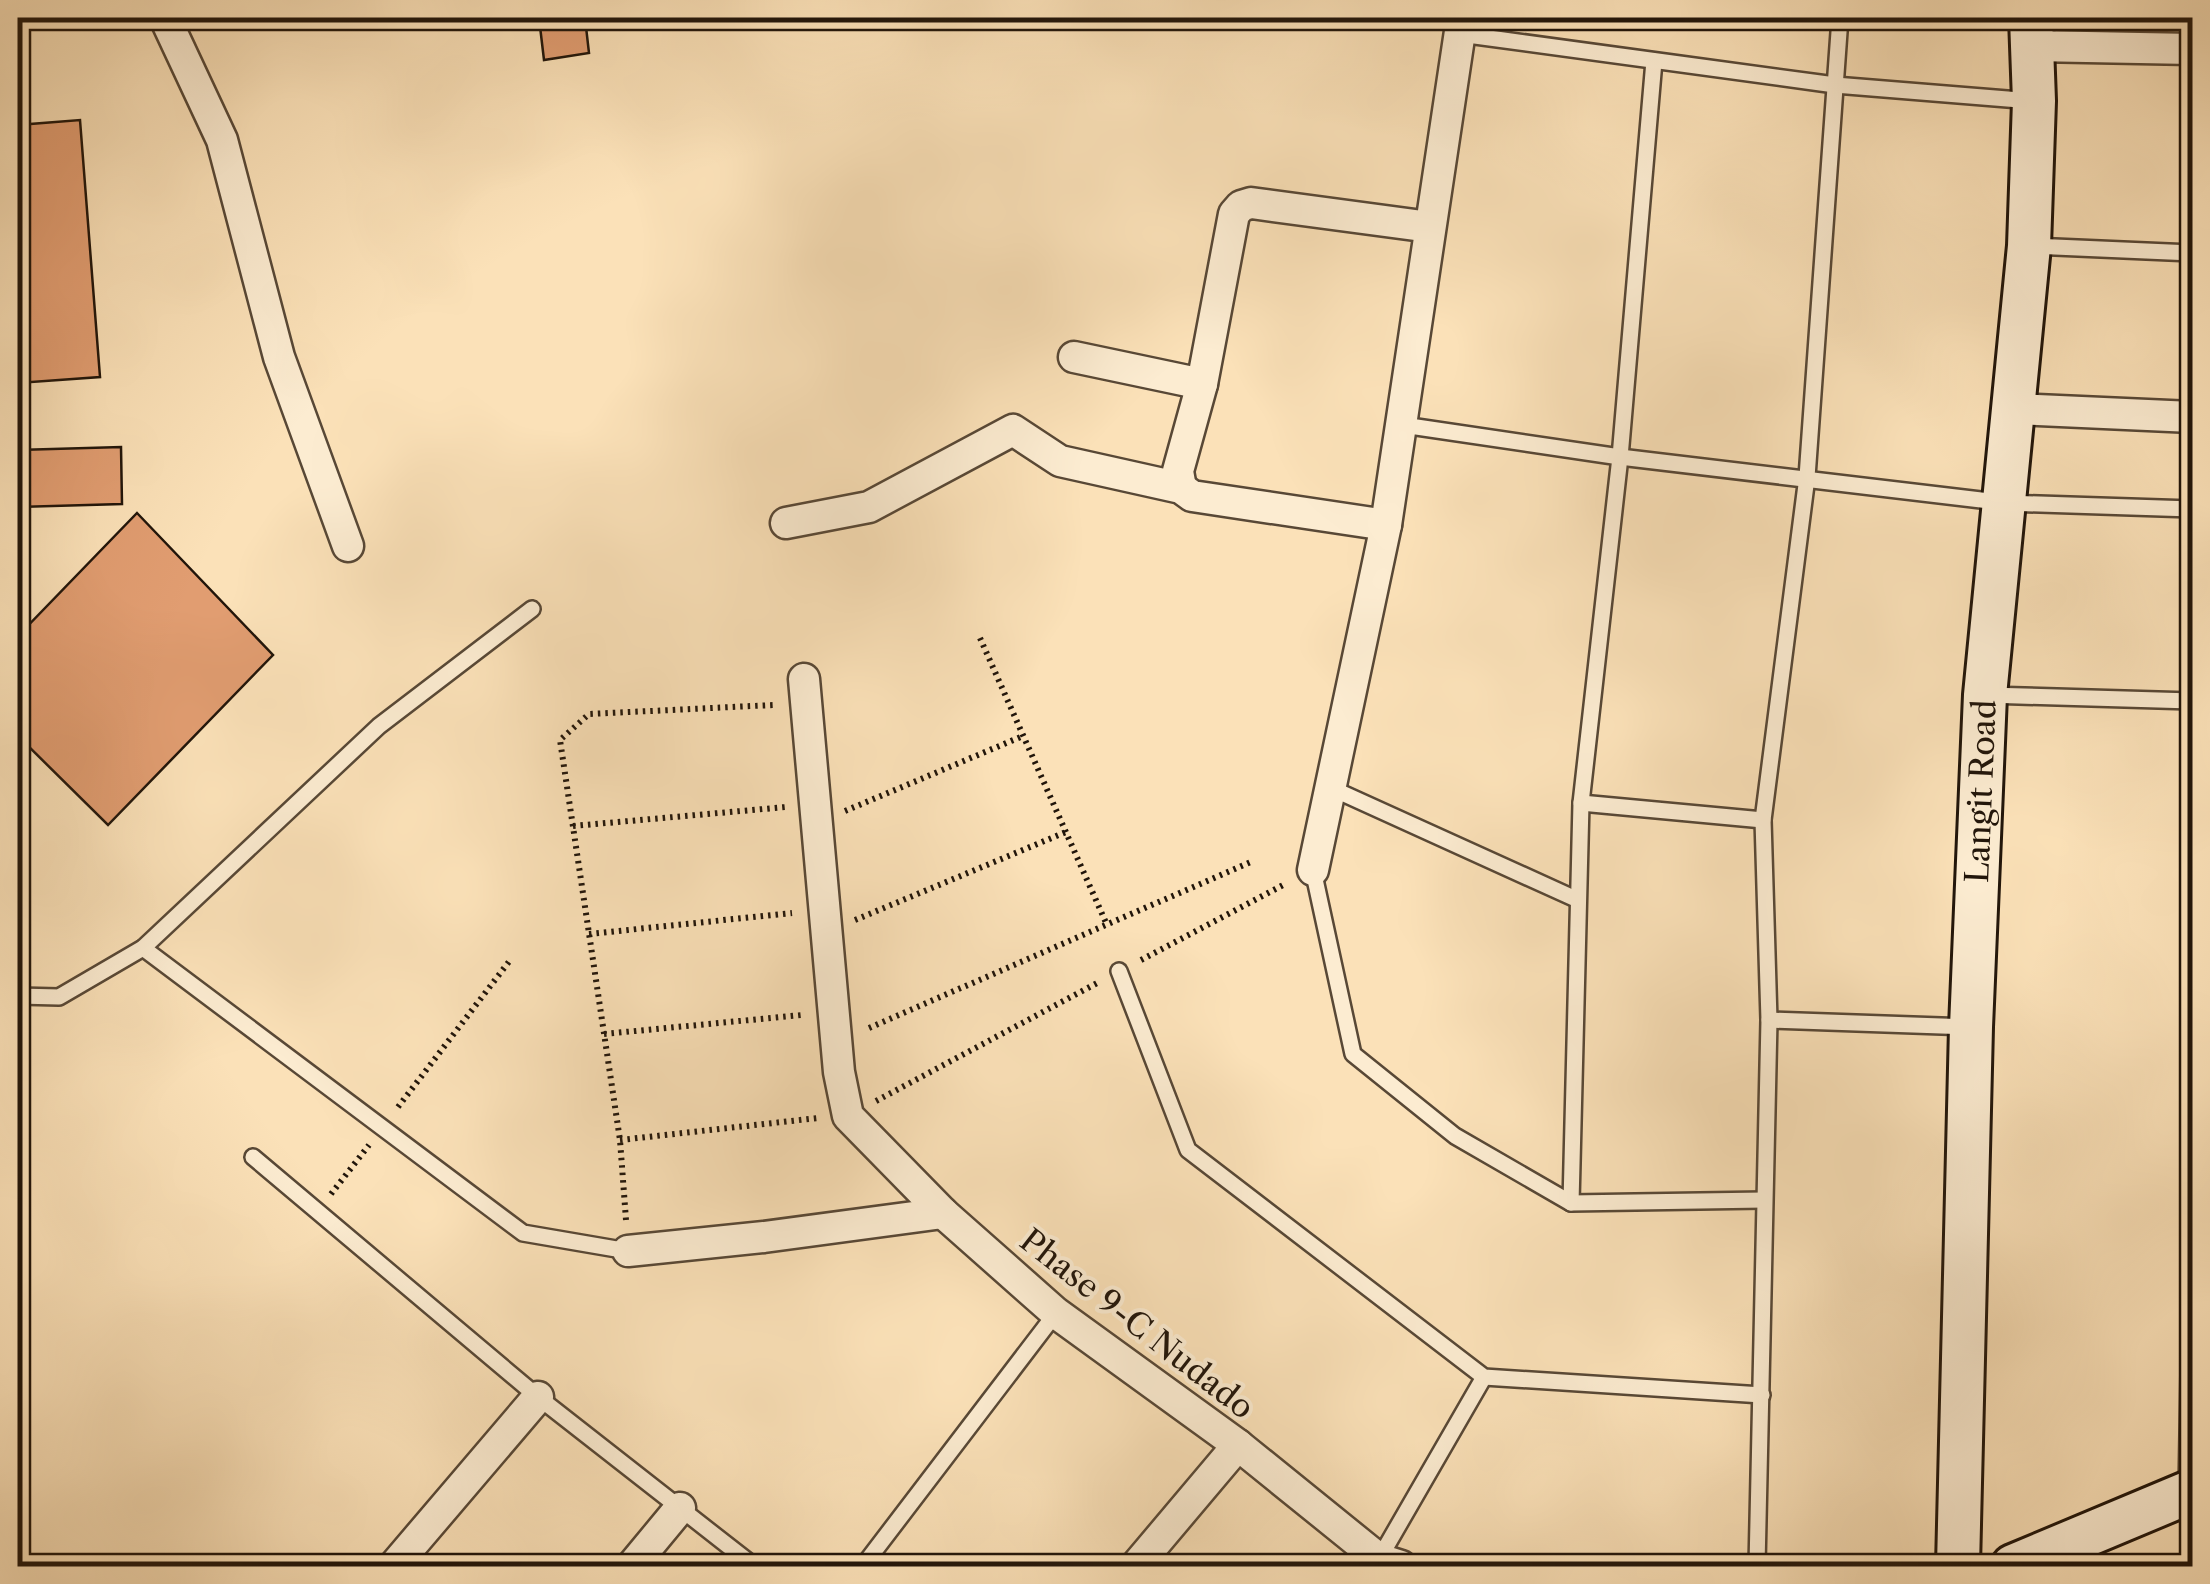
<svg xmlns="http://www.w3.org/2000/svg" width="2210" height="1584" viewBox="0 0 2210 1584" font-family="'Libre Caslon Text',serif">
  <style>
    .building { fill: #e19d71; stroke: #21150a; stroke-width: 2.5 }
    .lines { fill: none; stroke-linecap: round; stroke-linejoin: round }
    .lane-casing { stroke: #584836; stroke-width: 20 }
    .street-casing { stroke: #584836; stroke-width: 35 }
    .secondary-casing { stroke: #21150a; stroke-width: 48 }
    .path { stroke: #21150a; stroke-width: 6; stroke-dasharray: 2.5 5; stroke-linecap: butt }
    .lane { stroke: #fcecd1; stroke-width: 15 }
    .street { stroke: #fcecd1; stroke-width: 30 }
    .secondary { stroke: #fcecd1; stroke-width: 42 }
    .labels { text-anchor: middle; stroke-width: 8; stroke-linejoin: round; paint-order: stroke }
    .street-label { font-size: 32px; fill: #21150a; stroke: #fcecd1 }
  </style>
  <rect width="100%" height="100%" fill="#fbe1b8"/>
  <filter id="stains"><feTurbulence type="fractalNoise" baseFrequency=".002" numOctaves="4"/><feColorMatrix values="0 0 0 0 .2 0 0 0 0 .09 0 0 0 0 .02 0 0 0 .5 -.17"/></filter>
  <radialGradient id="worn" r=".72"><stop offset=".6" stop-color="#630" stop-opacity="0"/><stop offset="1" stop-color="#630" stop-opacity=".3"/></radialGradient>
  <g class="building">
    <polygon points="539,18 585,18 589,53 544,60"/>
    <polygon points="80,120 100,377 18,383 18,125"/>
    <polygon points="121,447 122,504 18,507 18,450"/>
    <polygon points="137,513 273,655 108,825 18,736 18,636"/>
  </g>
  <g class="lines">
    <g class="lane-casing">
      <g id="lane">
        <polyline points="1460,34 1835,85 2032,101"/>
        <polyline points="2032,246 2192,253"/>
        <polyline points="1403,425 1620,457 2006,503 2192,509"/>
        <polyline points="1987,695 2192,701"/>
        <polyline points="1331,788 1578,900"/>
        <polyline points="1581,803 1763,820"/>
        <polyline points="1313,870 1353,1054 1455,1136 1571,1203 1764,1200"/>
        <polyline points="143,948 523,1233 628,1251"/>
        <polyline points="1119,971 1188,1150 1484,1377 1762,1395"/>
        <polyline points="18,996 59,997 143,948 379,726 532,609"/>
        <polyline points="1769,1020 1970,1027"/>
        <polyline points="253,1157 538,1397 754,1566"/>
        <polyline points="1571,1203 1581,803 1620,457 1654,61"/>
        <polyline points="2187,1492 2192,1201"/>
        <polyline points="1379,1559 1484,1377"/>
        <polyline points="863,1566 1056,1313"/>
        <polyline points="1757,1566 1769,1020 1763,820 1807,477 1840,18"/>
      </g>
    </g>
    <g class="street-casing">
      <g id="street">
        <polyline points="165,18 222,140 279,357 348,546"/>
        <polyline points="2034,46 2192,49"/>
        <polyline points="1074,357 1202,384"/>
        <polyline points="2015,409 2192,417"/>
        <polyline points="1181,488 1178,471 1202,384 1234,214 1241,206 1251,203 1430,227"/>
        <polyline points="786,523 869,507 1013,430 1060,461 1181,488 1192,496 1386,525"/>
        <polyline points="804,679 839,1072 848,1116 943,1213 1056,1313 1238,1445 1379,1559 1401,1566"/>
        <polyline points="1313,870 1386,525 1462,18"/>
        <polyline points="628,1251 764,1237 943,1213"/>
        <polyline points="394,1566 538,1397"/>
        <polyline points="632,1566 680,1508"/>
        <polyline points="1136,1566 1238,1445"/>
      </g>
    </g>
    <g class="secondary-casing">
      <g id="secondary">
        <path id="s1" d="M1958,1566l13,-539 14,-332 44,-449 5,-145 -3,-83"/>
        <polyline points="2013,1566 2192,1491"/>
      </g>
    </g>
    <g class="path">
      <polyline points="980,638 1107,925"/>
      <polyline points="845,811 1023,736"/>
      <polyline points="573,826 786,807"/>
      <polyline points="855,920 1066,832"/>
      <polyline points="589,934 792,913"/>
      <polyline points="1141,960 1285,884"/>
      <polyline points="869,1028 1253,861"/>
      <polyline points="604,1034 802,1015"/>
      <polyline points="876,1101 1099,982"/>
      <polyline points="398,1107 511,959"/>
      <polyline points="620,1140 818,1118"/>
      <polyline points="331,1194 369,1145"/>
      <polyline points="626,1220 620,1140 560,740 589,714 773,705"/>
    </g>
    <use href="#lane" class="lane"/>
    <use href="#street" class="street"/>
    <use href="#secondary" class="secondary"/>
  </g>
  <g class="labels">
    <g class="street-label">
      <text dy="11" stroke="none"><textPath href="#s1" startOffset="775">Langit Road</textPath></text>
      <text transform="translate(1137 1324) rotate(38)" y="11">Phase 9-C Nudado</text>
    </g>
  </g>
  <rect width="2210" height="1584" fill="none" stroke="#fbe1b8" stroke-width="60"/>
  <rect x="20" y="20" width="2170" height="1544" fill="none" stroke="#21150a" stroke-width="5"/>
  <rect x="30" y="30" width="2150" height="1524" fill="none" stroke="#21150a" stroke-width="2.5"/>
  <rect width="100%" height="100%" filter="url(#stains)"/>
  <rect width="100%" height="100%" fill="url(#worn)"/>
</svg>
